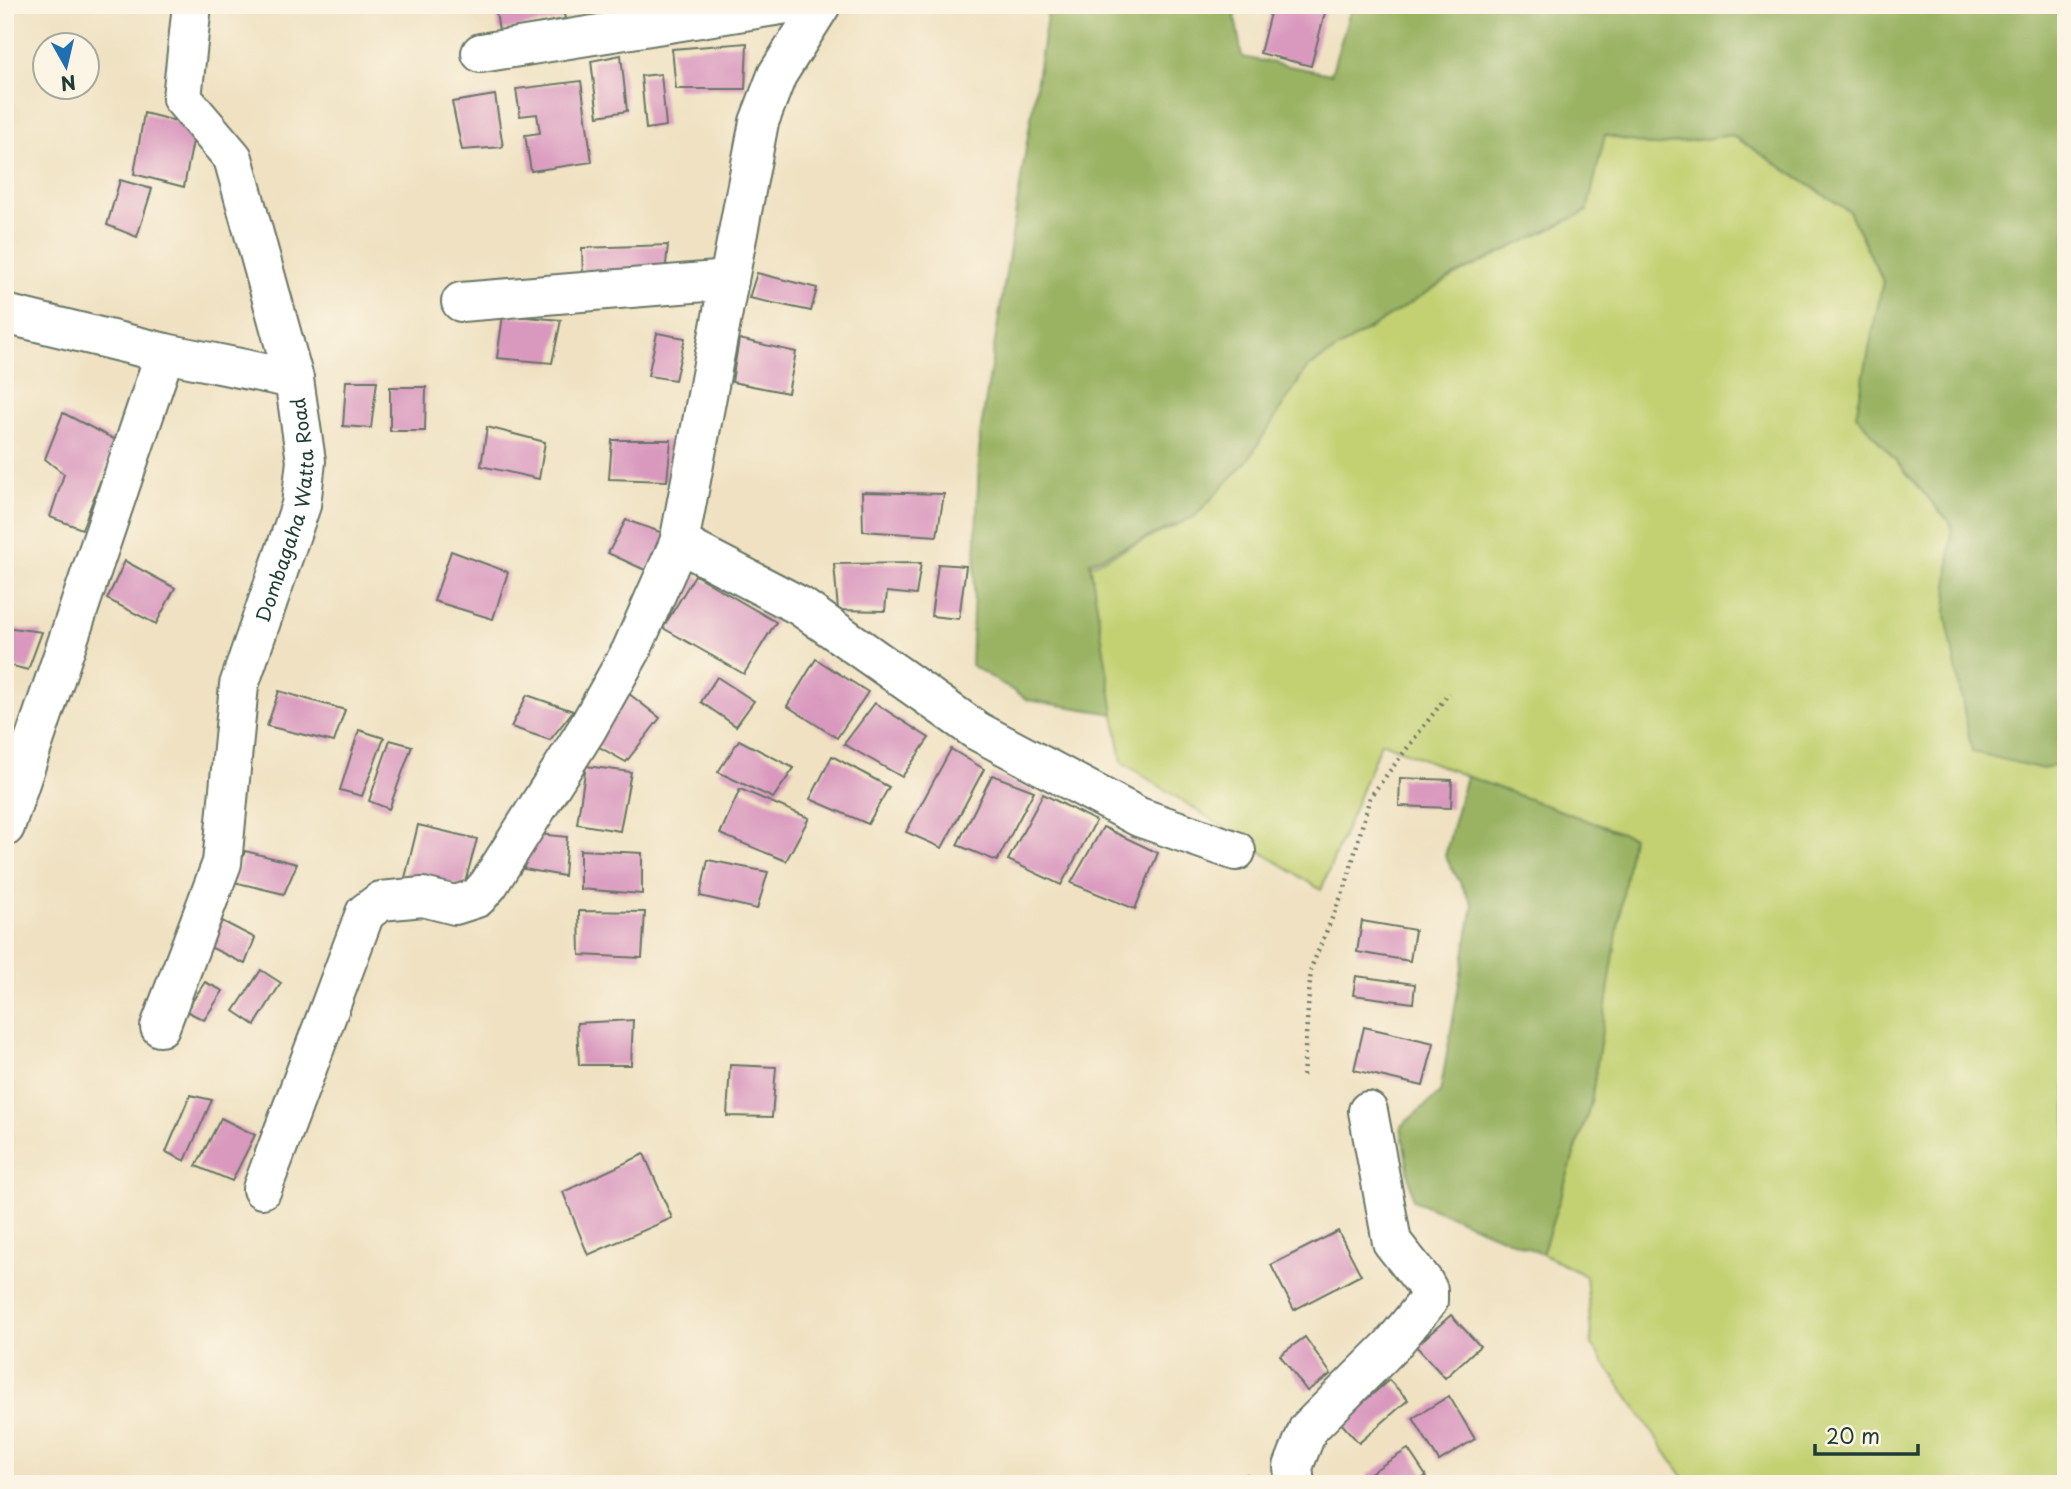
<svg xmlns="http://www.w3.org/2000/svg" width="2071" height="1489" font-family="'Playpen Sans',sans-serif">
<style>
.green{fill:#c3d172;stroke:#718753;stroke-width:2}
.forest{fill:#9ab364;stroke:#5c784c;stroke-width:2}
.building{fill:#d998be}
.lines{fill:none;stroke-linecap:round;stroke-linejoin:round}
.minor-casing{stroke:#687665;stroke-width:42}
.path{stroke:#687665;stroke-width:4.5;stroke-dasharray:2 5;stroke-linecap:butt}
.minor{stroke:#fff;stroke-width:38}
.labels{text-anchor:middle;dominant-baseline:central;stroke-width:5;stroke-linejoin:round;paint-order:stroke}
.street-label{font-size:19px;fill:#1f3d34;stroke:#fcf5e5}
</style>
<rect width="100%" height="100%" fill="#fcf5e5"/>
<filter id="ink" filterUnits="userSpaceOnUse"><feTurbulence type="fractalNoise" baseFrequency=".0143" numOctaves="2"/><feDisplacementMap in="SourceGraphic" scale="14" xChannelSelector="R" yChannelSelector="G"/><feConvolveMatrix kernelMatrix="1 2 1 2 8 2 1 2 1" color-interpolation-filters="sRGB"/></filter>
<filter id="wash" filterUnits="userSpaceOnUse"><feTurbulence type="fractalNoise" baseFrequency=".00686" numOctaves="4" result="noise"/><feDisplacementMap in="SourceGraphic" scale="28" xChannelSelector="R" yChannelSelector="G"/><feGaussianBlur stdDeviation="1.57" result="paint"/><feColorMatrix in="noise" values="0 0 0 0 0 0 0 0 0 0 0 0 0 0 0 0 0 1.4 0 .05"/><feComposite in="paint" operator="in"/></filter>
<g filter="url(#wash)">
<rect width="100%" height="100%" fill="#efe1c1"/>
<!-- green -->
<path class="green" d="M1604,135L1653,146L1732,135L1849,211L1883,281L1856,415L1952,525L1946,616L2043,769L2066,761V1484H1688L1592,1345L1586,1276L1542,1254L1591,1102L1631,837L1466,776L1381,742L1321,890L1122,762L1089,566L1194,517L1248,460L1307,368L1453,276L1587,211Z"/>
<!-- forest -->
<g class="forest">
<path d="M1049,5H1233L1242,57L1331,74L1352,5H2066V761L2043,769L1972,752L1946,616L1952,525L1856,415L1883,281L1849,211L1732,135L1653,146L1605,135L1587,211L1453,276L1307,368L1248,460L1194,517L1090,562L1114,714L1028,700L971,665L980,435Z"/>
<path d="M1466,776L1632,837L1591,1102L1542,1254L1413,1200L1401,1126L1440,1093L1473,905L1445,856Z"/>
</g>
<g id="blocks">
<!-- building -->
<g class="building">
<path d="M495,5H562L565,19L499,31Z"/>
<path d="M1272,5H1327L1311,66L1260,53Z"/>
<path d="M747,43L745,89H676L672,49Z"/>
<path d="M621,55L627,111L598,116L591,61Z"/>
<path d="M661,74L666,126L646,129L641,76Z"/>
<path d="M581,81L592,162L531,171L525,135L540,133L537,114L520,116L516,89Z"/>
<path d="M495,95L503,147L462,150L452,102Z"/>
<path d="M144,113L196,126L184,187L134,174Z"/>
<path d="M120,180L152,189L137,237L107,225Z"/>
<path d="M668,245L665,274L583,276L582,248Z"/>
<path d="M757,273L817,288L811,311L749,298Z"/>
<path d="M503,315L561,320L552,363L497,358Z"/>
<path d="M657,333L685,338L675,380L648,376Z"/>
<path d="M739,339L796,352L788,393L732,382Z"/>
<path d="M346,381H377L371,428L343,426Z"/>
<path d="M390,387H426L425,431H390Z"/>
<path d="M63,413L116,440L82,529L50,517L64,474L45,459Z"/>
<path d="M487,427L545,442L539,479L481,466Z"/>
<path d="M612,440H671L667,481L609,479Z"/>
<path d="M862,492L944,494L937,536L863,531Z"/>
<path d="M626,520L666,534L664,555L645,570L608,553Z"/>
<path d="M451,551L508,572L493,619L434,601Z"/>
<path d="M125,561L175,588L156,624L107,599Z"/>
<path d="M921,563L916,595L887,592L885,611L838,610L834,564Z"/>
<path d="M938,564L966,566L959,619L931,616Z"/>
<path d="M695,575L776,622L744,674L663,628Z"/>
<path d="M5,627L42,632L28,670L5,664Z"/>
<path d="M816,659L868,692L837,738L787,706Z"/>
<path d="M717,677L754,701L736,726L701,702Z"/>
<path d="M279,691L345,710L334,742L267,726Z"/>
<path d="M628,693L660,718L626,762L592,743Z"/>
<path d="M527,695L573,711L550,740L511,727Z"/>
<path d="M875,703L929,738L902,777L844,744Z"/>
<path d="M359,730L384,738L362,796L340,790Z"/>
<path d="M390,740L412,746L389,809L369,801Z"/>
<path d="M739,740L794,768L773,798L718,772Z"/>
<path d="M951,749L984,769L942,848L906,832Z"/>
<path d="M832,756L889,787L868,824L810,799Z"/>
<path d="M586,766L631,772L620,831L577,824Z"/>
<path d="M992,775L1034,791L997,861L957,845Z"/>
<path d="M1400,778L1452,780L1451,808L1399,806Z"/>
<path d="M740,789L809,818L786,861L720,834Z"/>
<path d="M1043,794L1096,821L1061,885L1008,860Z"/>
<path d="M418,825L477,839L464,886L405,878Z"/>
<path d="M1103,827L1158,853L1135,909L1071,883Z"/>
<path d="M528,833L567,837L564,876L524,869Z"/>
<path d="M580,850L642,853V894L580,889Z"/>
<path d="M245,851L297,864L284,894L234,882Z"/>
<path d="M708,860L768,872L757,909L700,896Z"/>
<path d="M579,911L645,912L642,958L580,955Z"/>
<path d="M222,921L255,938L245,964L210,947Z"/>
<path d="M1362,921L1415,930L1410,961L1357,952Z"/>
<path d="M261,970L281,983L255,1025L234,1011Z"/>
<path d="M1356,976L1415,984L1413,1003L1353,995Z"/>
<path d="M205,982L223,991L204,1020L186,1011Z"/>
<path d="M633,1020L631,1065H579L577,1023Z"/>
<path d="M1364,1027L1434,1043L1423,1086L1354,1070Z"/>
<path d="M730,1065L776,1067L772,1117L727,1116Z"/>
<path d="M190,1095L212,1100L185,1161L166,1152Z"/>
<path d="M221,1118L255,1135L232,1181L196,1166Z"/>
<path d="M644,1154L672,1218L588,1255L563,1192Z"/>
<path d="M1338,1231L1361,1275L1294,1310L1271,1265Z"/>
<path d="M1451,1315L1480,1346L1445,1378L1416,1346Z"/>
<path d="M1305,1337L1331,1374L1307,1391L1280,1355Z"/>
<path d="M1389,1380L1408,1400L1359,1443L1340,1422Z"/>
<path d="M1449,1396L1475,1439L1439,1461L1413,1418Z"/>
<path d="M1408,1449L1426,1476L1414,1484H1373L1367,1475Z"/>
<path d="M1247,1474L1252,1484H1224Z"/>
</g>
</g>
</g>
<g filter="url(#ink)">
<use href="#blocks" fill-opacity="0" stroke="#687665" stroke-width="2"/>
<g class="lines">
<!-- minor casing -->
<g class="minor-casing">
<g id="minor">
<path d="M481,53L781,5"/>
<path d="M461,302L729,280"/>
<path d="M5,314L165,353L294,379"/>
<path d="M679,543L800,606L977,731L1139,817L1236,851"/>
<path d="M5,827L165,353"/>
<path id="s1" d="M160,1027L222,863L239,685L301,505L306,461L294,379L233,158L182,98L192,5"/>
<path d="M262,1189L365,913L381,901L423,897L455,905L477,898L489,884L587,729L631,651L679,543L759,122L777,75L821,5"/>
<path d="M1295,1484L1293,1467L1308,1429L1392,1345L1428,1301V1290L1423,1281L1392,1242L1368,1111"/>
</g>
</g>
<!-- path -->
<path class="path" d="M1303,1076L1311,968L1346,885L1370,797L1449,693"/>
<!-- minor -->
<use href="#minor" class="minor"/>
</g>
</g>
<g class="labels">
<!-- street labels -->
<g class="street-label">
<text stroke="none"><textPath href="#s1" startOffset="537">Dombagaha Watta Road</textPath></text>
</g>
</g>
<!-- margin -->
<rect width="2071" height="1489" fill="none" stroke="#fcf5e5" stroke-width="28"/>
<!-- north arrow -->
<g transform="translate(66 66) rotate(172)"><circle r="33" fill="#fcf5e5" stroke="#a4ab9e" stroke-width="2"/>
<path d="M0-5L12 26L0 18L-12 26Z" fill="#1f6fb2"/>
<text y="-10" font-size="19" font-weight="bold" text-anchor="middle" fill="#1f3d34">N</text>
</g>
<!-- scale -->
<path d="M1815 1444v10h103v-10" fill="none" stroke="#1f3d34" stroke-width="3.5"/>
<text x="1826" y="1444" font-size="21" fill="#1f3d34" stroke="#fcf5e5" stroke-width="5" paint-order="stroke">20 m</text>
</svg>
